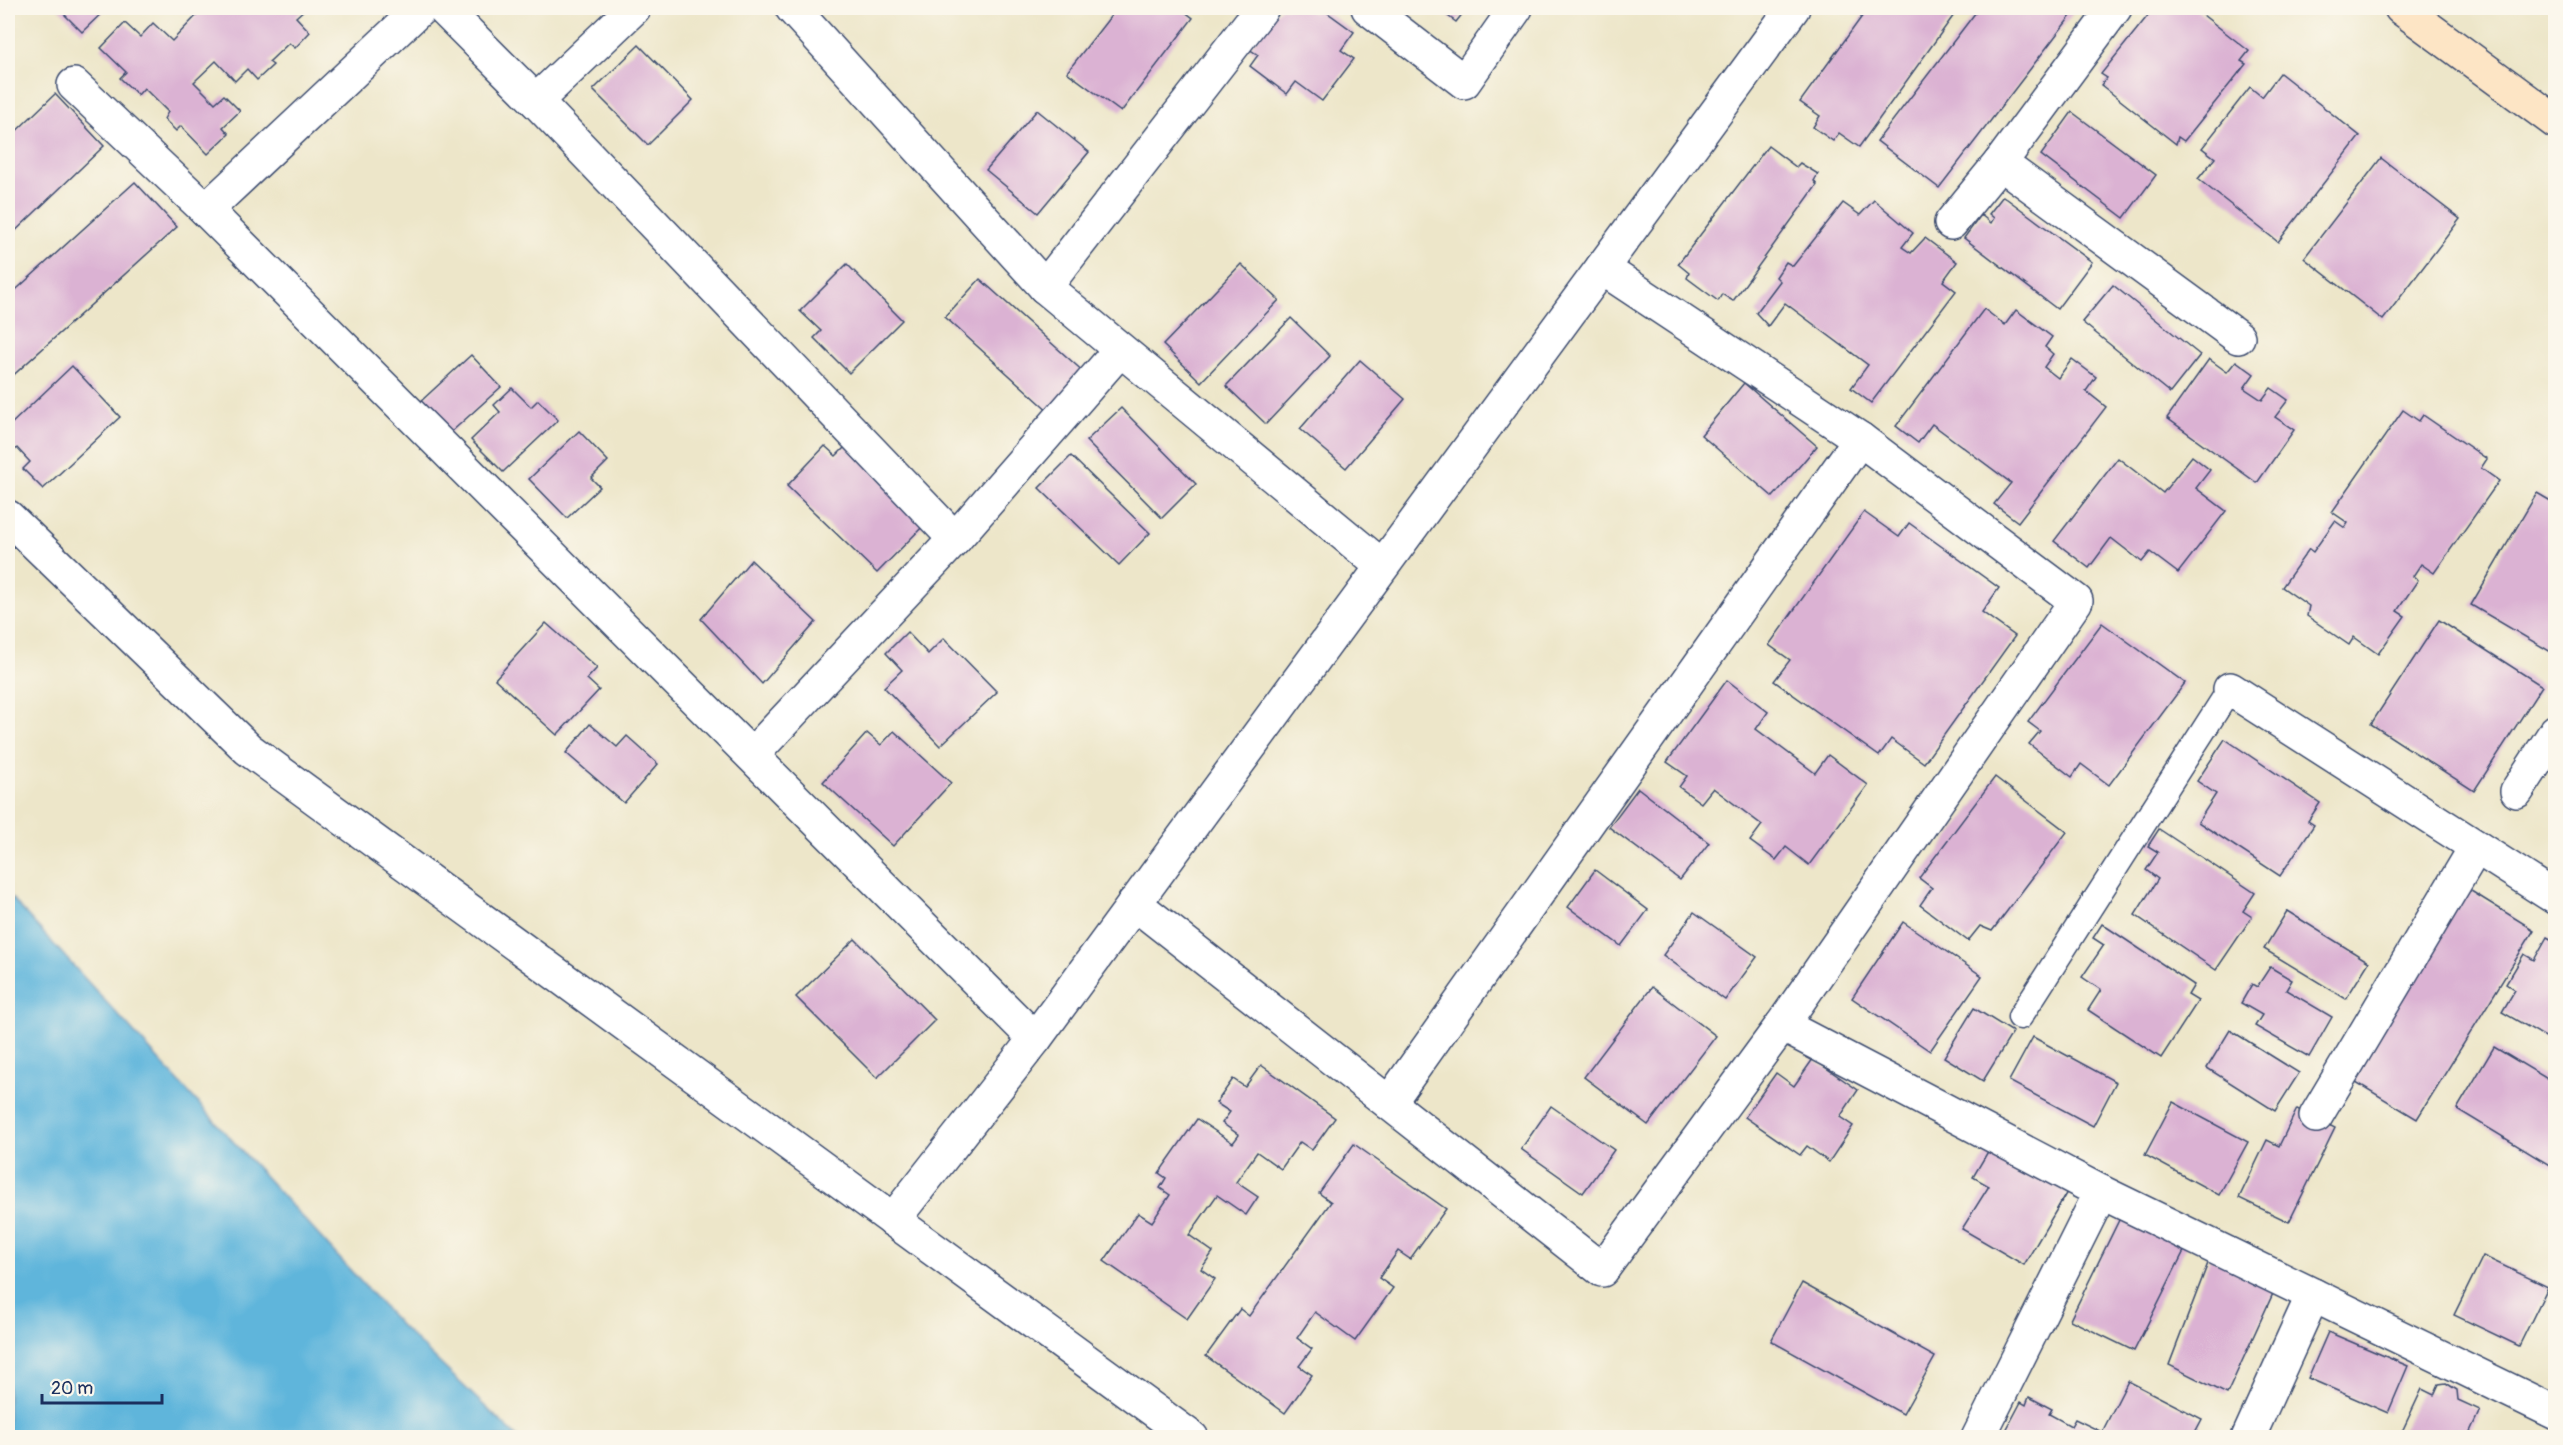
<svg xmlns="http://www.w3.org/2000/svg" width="2563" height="1445" font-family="Pangolin,sans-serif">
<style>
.water{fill:#5eb5db;stroke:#3c729c;stroke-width:1.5}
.building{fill:#dbb2d3}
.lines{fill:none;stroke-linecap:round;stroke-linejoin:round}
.lane-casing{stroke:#3a4a6e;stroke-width:27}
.street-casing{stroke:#3a4a6e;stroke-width:36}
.secondary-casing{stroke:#3a4a6e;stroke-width:36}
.lane{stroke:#fff;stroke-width:24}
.street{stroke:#fff;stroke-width:33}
.secondary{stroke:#fde5c5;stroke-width:33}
</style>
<rect width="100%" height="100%" fill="#fbf7ec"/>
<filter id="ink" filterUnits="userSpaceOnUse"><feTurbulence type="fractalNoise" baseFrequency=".0167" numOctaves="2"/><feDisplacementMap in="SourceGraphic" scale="12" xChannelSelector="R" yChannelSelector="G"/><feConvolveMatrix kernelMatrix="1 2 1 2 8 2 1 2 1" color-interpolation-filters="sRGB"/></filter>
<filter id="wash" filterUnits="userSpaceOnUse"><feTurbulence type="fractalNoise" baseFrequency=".008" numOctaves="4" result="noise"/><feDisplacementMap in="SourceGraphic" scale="24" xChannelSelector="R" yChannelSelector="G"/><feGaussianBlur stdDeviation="1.35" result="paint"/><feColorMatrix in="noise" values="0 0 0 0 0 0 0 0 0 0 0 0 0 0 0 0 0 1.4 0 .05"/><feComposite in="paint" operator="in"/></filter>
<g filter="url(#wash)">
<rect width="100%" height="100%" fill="#ede6c9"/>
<!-- water -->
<path class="water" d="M8,894L402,1327L517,1437H8Z"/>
<g id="blocks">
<!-- building -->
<g class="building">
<path d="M58,8H107L82,32Z"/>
<path d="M187,8H306L296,17L310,32L295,48L289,43L269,62L273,65L257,80L247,69L235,81L216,61L194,82L215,103L224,95L240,111L223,127L229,134L208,154L181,126L176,131L164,119L168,112L144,88L138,95L120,78L126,72L101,48L125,23L140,37L153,23L172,41L196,16Z"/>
<path d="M1117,8H1180L1193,18L1121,112L1067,72Z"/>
<path d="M1280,8H1306L1313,13L1317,8H1321L1354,32L1341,50L1354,59L1322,101L1296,82L1287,94L1250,66L1258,55L1249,49Z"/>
<path d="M1437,8H1467L1456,22Z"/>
<path d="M1868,8H1959L1859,147L1839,133L1833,141L1813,127L1820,116L1800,102Z"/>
<path d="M1979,8H2077L1939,188L1877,141Z"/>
<path d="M2154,8H2194L2249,51L2241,61L2246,64L2184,141L2178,137L2176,144L2101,85L2107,78L2101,74Z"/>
<path d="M639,45L693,100L648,145L593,90Z"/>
<path d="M2280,73L2360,136L2278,242L2198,179L2215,158L2202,148L2250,87L2262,97Z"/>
<path d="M55,94L104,146L8,238V139Z"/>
<path d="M1037,110L1089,152L1038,213L986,170Z"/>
<path d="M2072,112L2156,175L2124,218L2041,155Z"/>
<path d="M1768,146L1796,167L1800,163L1818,174L1814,181L1817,185L1733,301L1722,294L1718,301L1687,278L1689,273L1678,264Z"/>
<path d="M2381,158L2460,219L2383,320L2304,258Z"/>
<path d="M135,182L177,227L8,380V297Z"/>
<path d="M2003,196L2092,262L2057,309L1964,238L1981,215L1991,223L1994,218L1989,214Z"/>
<path d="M1874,200L1913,233L1902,247L1911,253L1925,238L1957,262L1943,281L1956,291L1871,403L1851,388L1868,365L1785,303L1768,326L1756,313L1780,281L1776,277L1786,262L1793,266L1843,203L1860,215Z"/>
<path d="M847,264L902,320L849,373L814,338L821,331L800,311Z"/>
<path d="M1241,264L1279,300L1201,382L1163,345Z"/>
<path d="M980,279L1086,374L1051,413L945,317Z"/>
<path d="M2113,285L2200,355L2170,393L2082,322Z"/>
<path d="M1984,309L2005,325L2016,310L2052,337L2045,347L2053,354L2044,367L2058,378L2072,359L2096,377L2086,391L2106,407L2018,522L1994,504L2011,483L1932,424L1918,443L1896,426Z"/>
<path d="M1291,318L1330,356L1266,424L1226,386Z"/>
<path d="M471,355L501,387L449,434L420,402Z"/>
<path d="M2209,359L2227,372L2236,361L2254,374L2244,388L2262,400L2271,388L2288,400L2275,417L2294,430L2257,483L2167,418Z"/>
<path d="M1360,360L1405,399L1346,468L1300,429Z"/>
<path d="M72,366L120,417L43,489L23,469L30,462L17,448L11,454L8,451V427Z"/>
<path d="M1744,383L1817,446L1773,497L1701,435Z"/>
<path d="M512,388L531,407L538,400L558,420L503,472L471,440L500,412L494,405Z"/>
<path d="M1121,408L1196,484L1162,518L1086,441Z"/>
<path d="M2403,410L2419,421L2423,415L2487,459L2481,468L2499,481L2434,573L2421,564L2413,576L2418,580L2397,611L2405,616L2378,654L2354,637L2349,645L2307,616L2309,606L2282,587L2309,549L2313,552L2335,521L2345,528L2348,523L2332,512Z"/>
<path d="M579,431L608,461L591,478L600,487L567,518L529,479Z"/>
<path d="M847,445L926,523L877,573L787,486L825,446L836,456Z"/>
<path d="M1071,456L1150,533L1119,565L1039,488Z"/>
<path d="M2192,456L2210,470L2196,488L2226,511L2178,573L2150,552L2142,562L2111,538L2089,568L2054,541L2118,458L2163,493Z"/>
<path d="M2537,493L2556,504V655L2471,605Z"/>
<path d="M1864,512L1899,537L1909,523L1999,588L1982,612L2015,636L1924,763L1891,739L1879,756L1774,681L1790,660L1769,645Z"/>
<path d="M751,560L816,622L762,684L701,619Z"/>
<path d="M2439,620L2542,686L2474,791L2371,724Z"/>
<path d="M546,623L597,668L587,679L599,690L557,735L495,679Z"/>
<path d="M2102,623L2185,683L2109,785L2081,764L2072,777L2029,744L2040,731L2028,722Z"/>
<path d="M907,632L928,654L944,638L997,692L940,746L884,687L902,670L886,653Z"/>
<path d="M1727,680L1768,712L1756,729L1815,773L1828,755L1868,785L1809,865L1786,847L1776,860L1750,841L1762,825L1713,788L1701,803L1679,787L1687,776L1667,762Z"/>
<path d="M590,724L617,747L627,736L658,764L624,803L566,753Z"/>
<path d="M894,731L951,783L893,846L823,782L867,733L881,745Z"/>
<path d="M2225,739L2320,803L2308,821L2314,825L2280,876L2198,822L2216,794L2197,781Z"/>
<path d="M1995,777L2067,832L1992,931L1980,926L1968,941L1920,905L1932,888L1919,878Z"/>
<path d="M1638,788L1709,843L1680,880L1609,827Z"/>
<path d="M2159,829L2255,893L2243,911L2252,917L2216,970L2135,915L2158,879L2146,870L2158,852L2148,846Z"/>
<path d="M1595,870L1648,910L1621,946L1568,907Z"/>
<path d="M2463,886L2534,930L2417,1119L2346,1076Z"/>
<path d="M2287,911L2369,962L2346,999L2264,949Z"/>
<path d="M1694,912L1757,957L1725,1000L1663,955Z"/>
<path d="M1903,922L1982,976L1930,1051L1852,998Z"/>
<path d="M2102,924L2194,985L2188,995L2198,1001L2161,1058L2088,1010L2101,990L2082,977L2104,945L2093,938Z"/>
<path d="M2547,937L2556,942V956L2551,965L2556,968V1043L2502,1012L2515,990L2506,984L2524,954L2534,960Z"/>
<path d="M855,939L935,1020L877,1078L796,997Z"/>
<path d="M2270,967L2292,980L2286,990L2332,1017L2309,1057L2255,1026L2262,1015L2241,1003L2252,984L2257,987Z"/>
<path d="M1652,987L1716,1036L1648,1125L1584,1077Z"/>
<path d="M1974,1008L2013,1032L1983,1081L1944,1057Z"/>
<path d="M2230,1030L2299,1073L2275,1111L2207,1068Z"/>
<path d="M2033,1037L2116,1082L2093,1126L2009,1081Z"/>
<path d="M2494,1047L2556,1084V1169L2457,1109Z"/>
<path d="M1813,1059L1858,1090L1840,1117L1853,1126L1829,1162L1807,1146L1800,1155L1745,1117L1776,1073L1794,1086Z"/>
<path d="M1261,1065L1335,1118L1312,1150L1300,1142L1281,1169L1257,1152L1236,1182L1258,1197L1246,1215L1217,1195L1189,1235L1213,1252L1201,1269L1215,1279L1187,1319L1104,1261L1138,1213L1152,1222L1170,1195L1160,1188L1166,1178L1159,1173L1197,1119L1233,1143L1239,1135L1222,1123L1230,1112L1216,1103L1233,1079L1245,1087Z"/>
<path d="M2173,1102L2248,1142L2219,1195L2145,1155Z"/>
<path d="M1551,1106L1614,1150L1583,1193L1521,1149Z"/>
<path d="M2297,1109L2335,1128L2289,1222L2239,1198L2267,1140L2279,1146Z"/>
<path d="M1354,1144L1446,1209L1410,1259L1398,1251L1379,1278L1393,1288L1355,1341L1315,1312L1297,1338L1312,1349L1299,1366L1312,1375L1285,1413L1206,1356L1240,1309L1249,1316L1331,1202L1319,1193Z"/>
<path d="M1990,1148L2067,1192L2024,1265L1962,1229L1989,1186L1973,1177Z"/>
<path d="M2123,1212L2188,1243L2134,1351L2070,1320Z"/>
<path d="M2483,1256L2548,1287L2519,1346L2454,1315Z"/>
<path d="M2210,1258L2275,1289L2227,1394L2169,1365Z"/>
<path d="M1802,1283L1935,1357L1903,1414L1771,1341Z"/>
<path d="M2328,1332L2408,1366L2388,1413L2308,1378Z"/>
<path d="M2128,1381L2202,1419L2192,1438H2099Z"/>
<path d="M2446,1383L2457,1390L2458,1400L2480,1410L2467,1438H2399L2422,1389L2434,1395L2439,1384Z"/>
<path d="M2029,1397L2052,1409L2049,1414L2071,1426L2075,1419L2100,1431L2096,1438H2002L2021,1402L2026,1405Z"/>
</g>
</g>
</g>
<g filter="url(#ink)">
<use href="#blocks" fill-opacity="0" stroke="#3a4a6e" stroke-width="1.5"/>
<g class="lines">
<!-- lane casing -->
<g class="lane-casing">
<path id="lane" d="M2020,1017L2230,689"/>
</g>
<!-- street casing -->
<g class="street-casing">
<g id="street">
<path d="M443,8L536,101L955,539"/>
<path d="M792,8L1045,287L1382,566"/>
<path d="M1368,8L1464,82L1516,8"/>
<path d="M74,85L206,210L1035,1039"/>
<path d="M536,101L634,8"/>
<path d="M2000,163L2238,337"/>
<path d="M206,210L421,8"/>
<path d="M1951,223L2000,163L2115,8"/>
<path d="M1045,287L1262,8"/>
<path d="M8,517L248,749L1192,1438"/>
<path d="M2230,689L2556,898"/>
<path d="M752,755L955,539L1120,350"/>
<path d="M2517,791L2556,731"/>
<path d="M1134,903L1602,1270L1782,1025L2076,601L1860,439L1602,268"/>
<path d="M1782,1025L2101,1192L2556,1413"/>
<path d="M1389,1103L1860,439"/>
<path d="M2316,1116L2476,847"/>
<path d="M893,1220L1035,1039L1793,8"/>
<path d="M1978,1438L2101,1192"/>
<path d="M2248,1438L2313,1295"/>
</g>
</g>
<!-- secondary casing -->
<g class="secondary-casing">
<path id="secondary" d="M2401,8L2556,122"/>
</g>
<!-- lane -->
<use href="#lane" class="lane"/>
<!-- street -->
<use href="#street" class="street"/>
<!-- secondary -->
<use href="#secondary" class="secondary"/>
</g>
</g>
<!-- margin -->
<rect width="2563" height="1445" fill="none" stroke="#fbf7ec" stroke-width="30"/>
<!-- scale -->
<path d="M42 1394v9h120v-9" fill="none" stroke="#1b2f5e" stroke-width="3"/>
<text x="51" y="1394" font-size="18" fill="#1b2f5e" stroke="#fbf7ec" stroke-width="4.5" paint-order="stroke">20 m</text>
</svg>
